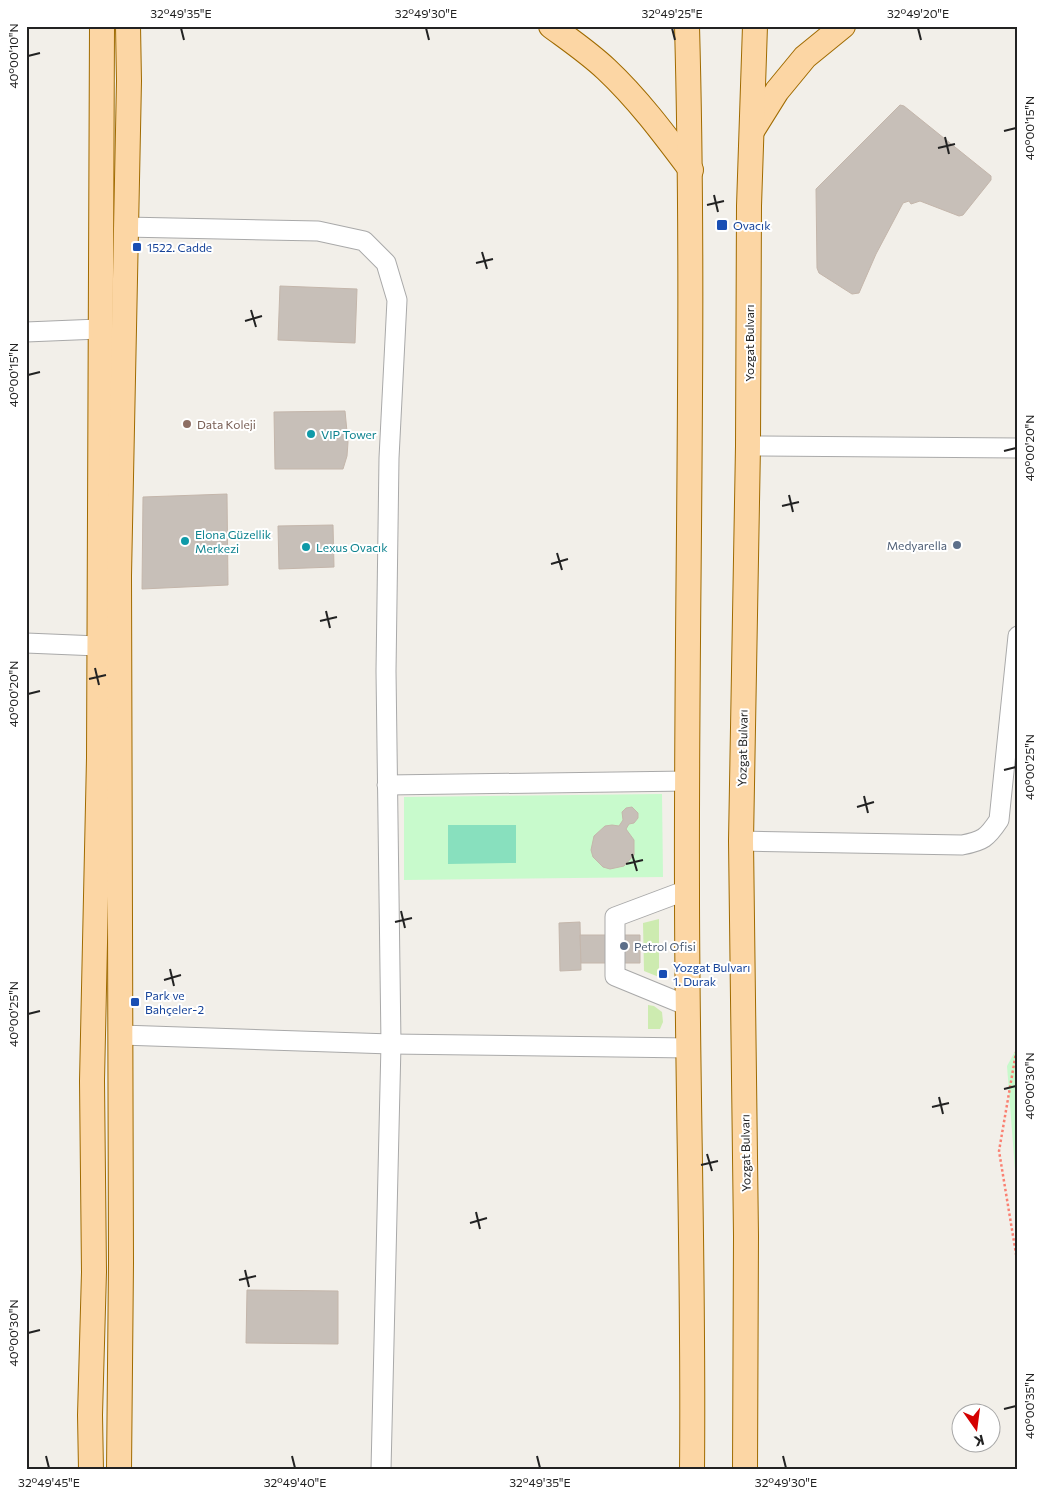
<svg xmlns="http://www.w3.org/2000/svg" width="1044" height="1496" font-family="Commissioner,sans-serif">
<style>
.grass{fill:#cdebb0}
.park{fill:#c8facc}
.pitch{fill:#88e0be}
.building{fill:#c7bfb8;stroke:#c4b6ab}
.lines{fill:none;stroke-linecap:round;stroke-linejoin:round}
.minor-casing{stroke:#a9a9a9;stroke-width:21}
.major-casing{stroke:#a06b00;stroke-width:26}
.path{stroke:#fa8072;stroke-width:2.5;stroke-dasharray:2.5 2.5;stroke-linecap:butt}
.minor{stroke:#fff;stroke-width:19}
.major{stroke:#fcd6a4;stroke-width:24}
.ticks{fill:none;stroke:#222;stroke-width:2}
.transit-dot{fill:#1a4fb4;stroke:#fff;stroke-width:2}
.education-dot{fill:#8d6e63;stroke:#fff;stroke-width:2}
.culture-dot{fill:#0f9aa8;stroke:#fff;stroke-width:2}
.service-dot{fill:#5c6f8a;stroke:#fff;stroke-width:2}
.labels{text-anchor:middle;dominant-baseline:central;stroke-width:4;stroke-linejoin:round;paint-order:stroke}
.transit-label{font-size:12px;fill:#164399;stroke:#fff;text-anchor:start}
.street-label{font-size:12px;fill:#222;stroke:#fff}
.education-label{font-size:12px;fill:#785e54;stroke:#fff;text-anchor:start}
.culture-label{font-size:12px;fill:#0d838f;stroke:#fff;text-anchor:start}
.service-label{font-size:12px;fill:#4e5e75;stroke:#fff;text-anchor:end}
.neatline{fill:none;stroke:#222;stroke-width:2}
.ticks-label{font-size:12px;text-anchor:middle;fill:#222}
</style>
<rect width="100%" height="100%" fill="#f2efe9"/>
<!-- grass -->
<g class="grass">
<path d="M659,919V977L644,971L643,923Z"/>
<path d="M648,1005L654,1006L662,1012L663,1022L660,1029H648Z"/>
</g>
<!-- park -->
<g class="park">
<path d="M662,794L663,877L404,880V797Z"/>
<path d="M1018,1046V1209L1007,1066Z"/>
</g>
<!-- pitch -->
<path class="pitch" d="M448,825H516V863L448,864Z"/>
<!-- building -->
<g class="building">
<path d="M900,105L904,106L991,176V180L963,215L959,216L920,201L911,204L909,201L903,203L876,254L859,293L852,294L819,273L817,268L816,189Z"/>
<path d="M280,286L357,289L355,343L278,340Z"/>
<path d="M345,411L348,442L347,456L343,469H275L274,412Z"/>
<path d="M227,494L228,585L142,589L143,497Z"/>
<path d="M333,525L334,567L279,569L278,526Z"/>
<path d="M632,807L638,813V818L634,823L629,824L626,829L634,840V855L624,866L610,869L603,867L593,857L591,850L594,836L605,826L612,825L619,826L623,820L622,812L626,808Z"/>
<path d="M580,922L581,970L560,971L559,923Z"/>
<path d="M580,935H640V963H581Z"/>
<path d="M247,1290L338,1291V1344L246,1343Z"/>
</g>
<g class="lines">
<!-- minor casing -->
<g class="minor-casing">
<g id="minor">
<path d="M125,227L318,231L364,241L386,263L397,300L389,458L386,671L391,1044L381,1470"/>
<path d="M26,332L99,329"/>
<path d="M748,446L1018,448"/>
<path d="M26,643L98,646"/>
<path d="M387,785L688,781"/>
<path d="M741,841L962,845C983,841 987,838 999,820L1018,636"/>
<path d="M687,890L615,917V976L688,1006"/>
<path d="M121,1035L391,1044L689,1048"/>
</g>
</g>
<!-- major casing -->
<g class="major-casing">
<g id="major">
<path d="M551,26C570,40 589,53 606,69C638,99 664,134 691,170"/>
<path d="M687,26C695,314 686,602 687,889C687,1083 694,1276 692,1470"/>
<path d="M752,131L777,91L805,57L843,26"/>
<path d="M91,1470L90,1415L94,1272L92,1081L99,758L102,26"/>
<path d="M119,1470L121,1263L119,576L129,81L128,26"/>
<path d="M745,1470L746,1236L741,841L748,446L749,206L755,26"/>
</g>
</g>
<!-- path -->
<path class="path" d="M1018,1041L999,1151L1018,1266"/>
<!-- minor -->
<use href="#minor" class="minor"/>
<!-- major -->
<use href="#major" class="major"/>
</g>
<!-- ticks -->
<path class="ticks" d="M181,28L184,40M426,28L429,40M672,28L675,40M918,28L921,40M28,56L40,53M1004,131L1016,128M945,137L949,154M938,148L955,144M714,195L718,212M707,205L724,201M482,252L487,269M476,263L493,259M251,310L256,327M245,321L262,316M28,375L40,372M1004,451L1016,448M789,495L793,512M782,506L799,502M557,553L562,570M551,564L568,559M326,611L330,628M320,621L337,617M95,668L99,685M89,679L106,675M28,694L40,691M1004,770L1016,767M864,796L868,813M857,807L874,802M632,854L637,871M626,864L643,860M401,911L405,928M395,922L412,918M170,969L174,986M164,980L181,975M28,1014L40,1011M1004,1089L1016,1086M939,1097L943,1114M932,1107L949,1103M707,1154L712,1171M701,1165L718,1161M476,1212L480,1229M470,1223L487,1218M245,1270L249,1287M239,1280L256,1276M28,1333L40,1330M1004,1409L1016,1406M46,1456L49,1468M292,1456L295,1468M537,1456L540,1468M783,1456L786,1468"/>
<!-- markers -->
<g class="transit-dot">
<rect x="716" y="219" width="12" height="12" rx="2.5"/>
<rect x="132" y="242" width="10" height="10" rx="2.5"/>
<rect x="658" y="969" width="10" height="10" rx="2.5"/>
<rect x="130" y="997" width="10" height="10" rx="2.5"/>
</g>
<circle class="education-dot" cx="187" cy="424" r="5"/>
<g class="culture-dot">
<circle cx="311" cy="434" r="5"/>
<circle cx="185" cy="541" r="5"/>
<circle cx="306" cy="547" r="5"/>
</g>
<g class="service-dot">
<circle cx="957" cy="545" r="5"/>
<circle cx="624" cy="946" r="5"/>
</g>
<g class="labels">
<!-- transit labels -->
<g class="transit-label">
<text x="733" y="225">Ovacık</text>
<text x="147" y="247">1522. Cadde</text>
<text x="673" y="967">Yozgat Bulvarı<tspan x="673" dy="14">1. Durak</tspan></text>
<text x="145" y="995">Park ve<tspan x="145" dy="14">Bahçeler-2</tspan></text>
</g>
<!-- street labels -->
<g class="street-label">
<text transform="translate(749 343) rotate(-90)">Yozgat Bulvarı</text>
<text transform="translate(742 748) rotate(-89)">Yozgat Bulvarı</text>
<text transform="translate(745 1153) rotate(-91)">Yozgat Bulvarı</text>
</g>
<!-- education labels -->
<g class="education-label">
<text x="197" y="424">Data Koleji</text>
</g>
<!-- culture labels -->
<g class="culture-label">
<text x="321" y="434">VIP Tower</text>
<text x="195" y="534">Elona Güzellik<tspan x="195" dy="14">Merkezi</tspan></text>
<text x="316" y="547">Lexus Ovacık</text>
</g>
<!-- service labels -->
<g class="service-label">
<text x="947" y="545">Medyarella</text>
<text x="634" y="946" text-anchor="start">Petrol Ofisi</text>
</g>
</g>
<!-- border -->
<rect width="1044" height="1496" fill="none" stroke="#ffffff" stroke-width="55"/>
<!-- north arrow -->
<g transform="translate(976 1428) rotate(166)"><circle r="24" fill="#ffffff" stroke="#a7a7a7"/>
<path d="M0-4L9 19L0 12L-9 19Z" fill="#d40000"/>
<text y="-8" font-size="14" font-weight="bold" text-anchor="middle" fill="#222222">K</text>
</g>
<rect x="28" y="28" width="988" height="1440" class="neatline"/>
<g class="ticks-label">
<text x="181" y="18">32°49'35"E</text>
<text x="426" y="18">32°49'30"E</text>
<text x="672" y="18">32°49'25"E</text>
<text x="918" y="18">32°49'20"E</text>
<text transform="translate(14 56) rotate(-90)" y="4">40°00'10"N</text>
<text transform="translate(1030 128) rotate(-90)" y="4">40°00'15"N</text>
<text transform="translate(14 375) rotate(-90)" y="4">40°00'15"N</text>
<text transform="translate(1030 448) rotate(-90)" y="4">40°00'20"N</text>
<text transform="translate(14 694) rotate(-90)" y="4">40°00'20"N</text>
<text transform="translate(1030 767) rotate(-90)" y="4">40°00'25"N</text>
<text transform="translate(14 1014) rotate(-90)" y="4">40°00'25"N</text>
<text transform="translate(1030 1086) rotate(-90)" y="4">40°00'30"N</text>
<text transform="translate(14 1333) rotate(-90)" y="4">40°00'30"N</text>
<text transform="translate(1030 1406) rotate(-90)" y="4">40°00'35"N</text>
<text x="49" y="1487">32°49'45"E</text>
<text x="295" y="1487">32°49'40"E</text>
<text x="540" y="1487">32°49'35"E</text>
<text x="786" y="1487">32°49'30"E</text>
</g>
</svg>
